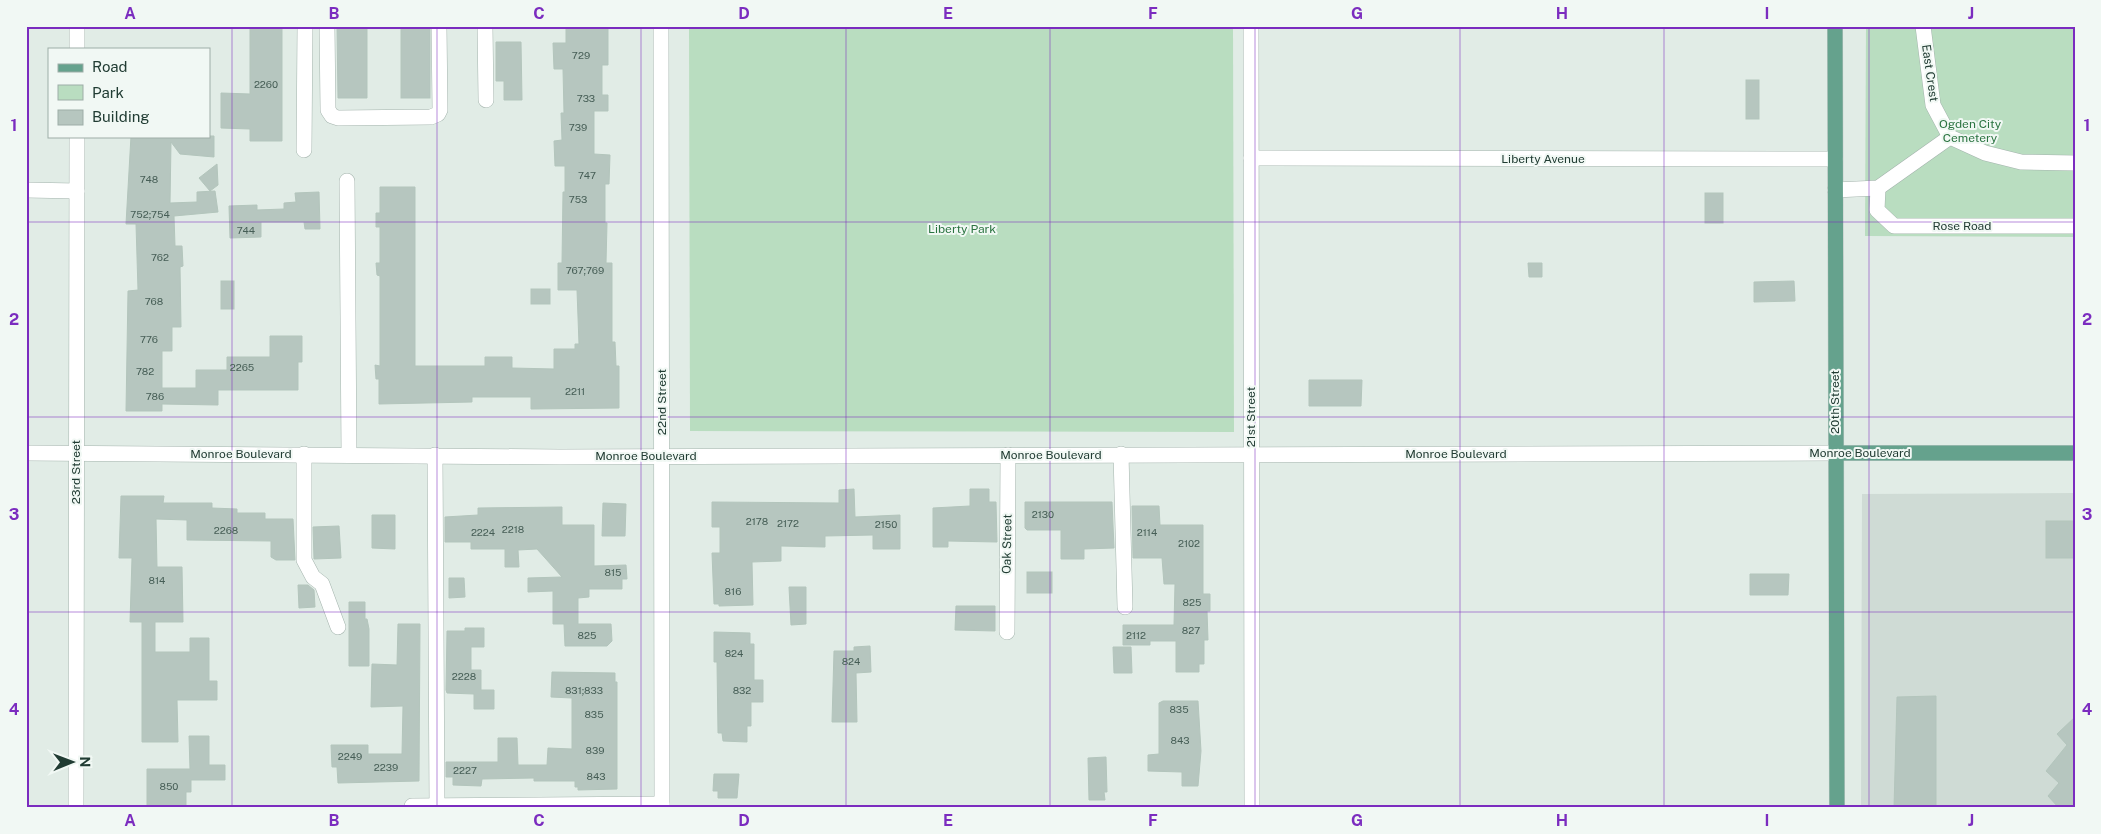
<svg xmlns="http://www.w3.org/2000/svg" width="2101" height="834" font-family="'Public Sans',sans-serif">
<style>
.built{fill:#cfdbd5}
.green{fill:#b9ddc0}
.building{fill:#b6c6bf;stroke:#b3c5bc}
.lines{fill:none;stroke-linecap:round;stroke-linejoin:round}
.minor-casing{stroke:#a4b4ad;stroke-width:16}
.major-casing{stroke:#c1c8c6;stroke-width:16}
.minor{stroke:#fff;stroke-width:15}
.major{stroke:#65a28d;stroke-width:15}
.grid{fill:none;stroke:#7b2cbf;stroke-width:1;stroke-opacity:0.55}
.labels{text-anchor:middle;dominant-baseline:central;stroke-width:4;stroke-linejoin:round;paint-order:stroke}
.number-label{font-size:10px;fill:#465e56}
.street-label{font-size:12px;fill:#213c33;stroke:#f1f8f4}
.park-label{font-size:12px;fill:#2b7441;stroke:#f1f8f4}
.neatline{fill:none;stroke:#7b2cbf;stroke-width:2}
.grid-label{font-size:16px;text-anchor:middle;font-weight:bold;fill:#7b2cbf}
</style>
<rect width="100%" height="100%" fill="#e1ece6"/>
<!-- built -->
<path class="built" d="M2075,493V808H1861L1862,494Z"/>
<!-- green -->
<g class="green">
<path d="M689,26H1233L1234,432L690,431Z"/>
<path d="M1866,26H2075V237L1865,236Z"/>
</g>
<!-- building -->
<g class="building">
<path d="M250,26H282V141H250V129L221,128V93L250,94Z"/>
<path d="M337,26H367V98H338Z"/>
<rect x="401" y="26" width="29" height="72"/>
<path d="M566,26H608V65H602V95H608V111H594V154L610,155L609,184H605V223H607L606,263H612V342H615L616,366H619V408L531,409V397H472V402L379,404V379H376L375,365L380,366V276L377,275L376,263H380V227H376V213H380V187H415V366H485V357H512V368L554,369V349H575V344H579L577,290H558V263H562L563,192H565V166H555L554,141L562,140L561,113H564L563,69H554L553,43H566Z"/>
<path d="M496,42H521L522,100H504V81H496Z"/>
<rect x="1746" y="80" width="13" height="39"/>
<path d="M131,136H214V157L180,154L171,142L170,203L197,202V192L215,191L218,212L174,216L175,246H182L183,266L180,267L181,327H172V351H162V388H196V370H227V357H270V336H302V362H298V390H218V405L162,404V411H126L128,291L138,290L136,224H126Z"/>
<path d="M217,164L218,185L210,191L199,178Z"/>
<path d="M319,192L320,229H305L304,222H261V237L230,238L229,206L257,205V210L284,209V203L296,202L295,193Z"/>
<rect x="1705" y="193" width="18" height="30"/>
<path d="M1528,263H1542V277H1529Z"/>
<rect x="221" y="281" width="13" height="28"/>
<path d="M1794,281L1795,301L1754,302V282Z"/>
<rect x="531" y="289" width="19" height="15"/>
<path d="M1309,380H1362L1361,406H1309Z"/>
<path d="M854,489L855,517L900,515V549H873V535L825,536V547L781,546V561L752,562L753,605L719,606V604H714L712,553H720V527H712V502L839,503V490Z"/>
<path d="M970,489H989V502H996L997,542L948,541V547H933V508L970,506Z"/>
<path d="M121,496H164L163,503H212V508L237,509V513H265V519H293L295,560H276L271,557V541L187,540V520L156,519L157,567H182L183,622H155V652H190V638H209V681H217V700H177L178,742H142V622H130L132,558H119Z"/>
<path d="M1025,502H1112L1114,548L1084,549V559H1061V530H1027L1025,528Z"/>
<path d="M603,503L626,504L625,536H602Z"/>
<path d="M1132,506H1159L1160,525H1203V594H1210V611H1207L1208,640H1204V664H1199V672H1176V641H1150V645H1123V625H1174L1175,584H1164L1162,558H1133Z"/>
<path d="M562,507V525H594V566L626,565L627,579H622V589H589V597L578,598V624H611L612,641L607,646H565L564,624H553V591L528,592V578L562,577L537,549L518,550L519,567H505V549H471V542H445V517L478,515V508Z"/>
<path d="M372,515H395V549L372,548Z"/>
<rect x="2046" y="521" width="29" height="37"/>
<path d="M339,526L341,558L314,559L313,527Z"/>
<rect x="1027" y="572" width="25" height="21"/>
<path d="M1750,574H1789L1788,595H1750Z"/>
<path d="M449,578H464L465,597L449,598Z"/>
<path d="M298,585H308L314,590L315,607L299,608Z"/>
<path d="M789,587H806V624L791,625Z"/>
<path d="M349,602H365V619H367L369,629V666H349Z"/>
<path d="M956,606H995V631L955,630Z"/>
<path d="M398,624H420L419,781L338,783L337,767H332L331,745H368V754H402L403,706L371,707L372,664L397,665Z"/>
<path d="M465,628H484V647H471V670H481V690H494V709H474V694L447,693L446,690L447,631H465Z"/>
<path d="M714,632L750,633V644H754V680H763V702H751V726H747V742L723,741L722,733H718L717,662H714Z"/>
<path d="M870,646L871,672L856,673L857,722H832L834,651H854V647Z"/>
<path d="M1113,647H1131L1132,673H1114Z"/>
<path d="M552,672L615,673V682H617V789L578,790V787H575V781H534V778L482,779L481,786L453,785V777H446V762H498V738H517L518,765H547L548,748L572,749V698L551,697Z"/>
<path d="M1936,696V808H1894L1897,697Z"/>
<path d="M1163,701H1198L1201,751L1198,786H1182V772L1148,771V755L1159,754V703Z"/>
<path d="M2075,717V808H2059L2048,796L2059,783L2046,771L2067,745L2057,734Z"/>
<path d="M189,736H209V765H225V780H191V792H186V808H147V769H190Z"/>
<path d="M1106,757L1107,792H1104L1105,800H1089L1088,758Z"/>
<path d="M714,774H739L737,798H718V791H713Z"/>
</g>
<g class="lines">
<!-- minor casing -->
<g class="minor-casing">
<g id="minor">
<path d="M327,26L328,110L332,116L338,118L431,117L438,114L440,110L439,26"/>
<path d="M485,26L486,100"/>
<path d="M661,26L662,808"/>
<path d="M1251,26L1252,808"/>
<path d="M1923,26L1933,105L1950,137L1985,153L2021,162L2075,163"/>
<path d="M77,49V26"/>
<path d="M304,150L305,26"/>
<path d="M1251,158L1835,159"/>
<path d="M347,181L349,454"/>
<path d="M1878,188L1877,210L1894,226H2075"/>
<path d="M26,190L77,191"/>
<path d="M1835,190L1878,188L1950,137"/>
<path d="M26,453L560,457L1836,453"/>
<path d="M304,454V560L313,577L322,584L338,627"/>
<path d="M1121,454L1125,607"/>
<path d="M435,455L437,806"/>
<path d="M1007,632L1008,455"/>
<path d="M412,806L662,804"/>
<path d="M76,808L77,136"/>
</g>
</g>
<!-- major casing -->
<g class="major-casing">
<g id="major">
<path d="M1835,26L1837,808"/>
<path d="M1836,453H2075"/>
</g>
</g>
<!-- minor -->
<use href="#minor" class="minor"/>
<!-- major -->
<use href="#major" class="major"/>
</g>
<!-- grid -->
<path class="grid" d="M232,26V808M437,26V808M641,26V808M846,26V808M1050,26V808M1255,26V808M1460,26V808M1664,26V808M1869,26V808M26,222H2075M26,417H2075M26,612H2075"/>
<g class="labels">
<!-- number labels -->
<g class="number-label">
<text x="581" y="55">729</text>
<text x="266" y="84">2260</text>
<text x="586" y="98">733</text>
<text x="578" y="127">739</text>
<text x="587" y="175">747</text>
<text x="149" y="179">748</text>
<text x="578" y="199">753</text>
<text x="150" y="214">752;754</text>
<text x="246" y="230">744</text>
<text x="160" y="257">762</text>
<text x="585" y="270">767;769</text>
<text x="154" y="301">768</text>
<text x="149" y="339">776</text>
<text x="242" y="367">2265</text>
<text x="145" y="371">782</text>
<text x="575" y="391">2211</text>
<text x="155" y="396">786</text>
<text x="1043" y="514">2130</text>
<text x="757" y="521">2178</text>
<text x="788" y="523">2172</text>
<text x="886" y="524">2150</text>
<text x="513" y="529">2218</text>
<text x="226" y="530">2268</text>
<text x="483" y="532">2224</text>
<text x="1147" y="532">2114</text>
<text x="1189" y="543">2102</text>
<text x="613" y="572">815</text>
<text x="157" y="580">814</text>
<text x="733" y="591">816</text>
<text x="1192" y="602">825</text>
<text x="1191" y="630">827</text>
<text x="587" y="635">825</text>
<text x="1136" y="635">2112</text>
<text x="734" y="653">824</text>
<text x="851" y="661">824</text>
<text x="464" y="676">2228</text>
<text x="584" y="690">831;833</text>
<text x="742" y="690">832</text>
<text x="1179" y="709">835</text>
<text x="594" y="714">835</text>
<text x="1180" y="740">843</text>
<text x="595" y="750">839</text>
<text x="350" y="756">2249</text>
<text x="386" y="767">2239</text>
<text x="465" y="770">2227</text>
<text x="596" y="776">843</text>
<text x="169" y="786">850</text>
</g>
<!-- street labels -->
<g class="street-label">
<text transform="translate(1930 73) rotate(82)">East Crest</text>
<text x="1543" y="159">Liberty Avenue</text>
<text x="1962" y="226">Rose Road</text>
<text transform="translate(662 402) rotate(-90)">22nd Street</text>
<text transform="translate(1835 402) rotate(-90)">20th Street</text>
<text transform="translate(1251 417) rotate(-90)">21st Street</text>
<text x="1860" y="453">Monroe Boulevard</text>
<text x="241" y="454">Monroe Boulevard</text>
<text x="1456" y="454">Monroe Boulevard</text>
<text x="1051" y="455">Monroe Boulevard</text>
<text x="646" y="456">Monroe Boulevard</text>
<text transform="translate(76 472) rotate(-90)">23rd Street</text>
<text transform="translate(1007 544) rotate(-89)">Oak Street</text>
</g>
<!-- park labels -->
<g class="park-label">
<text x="1970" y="124">Ogden City<tspan x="1970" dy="14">Cemetery</tspan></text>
<text x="962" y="229">Liberty Park</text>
</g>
</g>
<!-- border -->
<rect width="2101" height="834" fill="none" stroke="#f1f8f4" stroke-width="55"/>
<!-- legend -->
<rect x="48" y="48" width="162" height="90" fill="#f1f8f4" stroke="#9eada7"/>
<rect x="58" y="64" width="25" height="8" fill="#65a28d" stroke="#9eada7"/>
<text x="92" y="72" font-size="15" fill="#213c33">Road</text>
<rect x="58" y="85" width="25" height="15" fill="#b9ddc0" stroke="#9eada7"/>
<text x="92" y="98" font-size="15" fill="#213c33">Park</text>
<rect x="58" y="110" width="25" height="15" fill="#b6c6bf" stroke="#9eada7"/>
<text x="92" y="122" font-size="15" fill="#213c33">Building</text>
<!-- north arrow -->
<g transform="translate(72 762) rotate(89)" stroke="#f1f8f4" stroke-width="4" paint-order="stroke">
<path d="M0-4L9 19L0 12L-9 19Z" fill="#213c33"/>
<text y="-8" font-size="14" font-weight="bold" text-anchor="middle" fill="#213c33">N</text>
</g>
<rect x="28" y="28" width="2046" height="778" class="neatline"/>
<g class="grid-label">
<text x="130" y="19">A</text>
<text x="334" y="19">B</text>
<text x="539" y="19">C</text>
<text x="744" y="19">D</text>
<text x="948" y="19">E</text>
<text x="1153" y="19">F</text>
<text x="1357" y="19">G</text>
<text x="1562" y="19">H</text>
<text x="1767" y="19">I</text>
<text x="1971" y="19">J</text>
<text x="14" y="131">1</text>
<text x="2087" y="131">1</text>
<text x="14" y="325">2</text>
<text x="2087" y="325">2</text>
<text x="14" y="520">3</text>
<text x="2087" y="520">3</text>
<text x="14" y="715">4</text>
<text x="2087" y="715">4</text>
<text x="130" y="826">A</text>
<text x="334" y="826">B</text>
<text x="539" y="826">C</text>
<text x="744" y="826">D</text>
<text x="948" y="826">E</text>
<text x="1153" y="826">F</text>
<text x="1357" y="826">G</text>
<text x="1562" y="826">H</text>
<text x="1767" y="826">I</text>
<text x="1971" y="826">J</text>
</g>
</svg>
